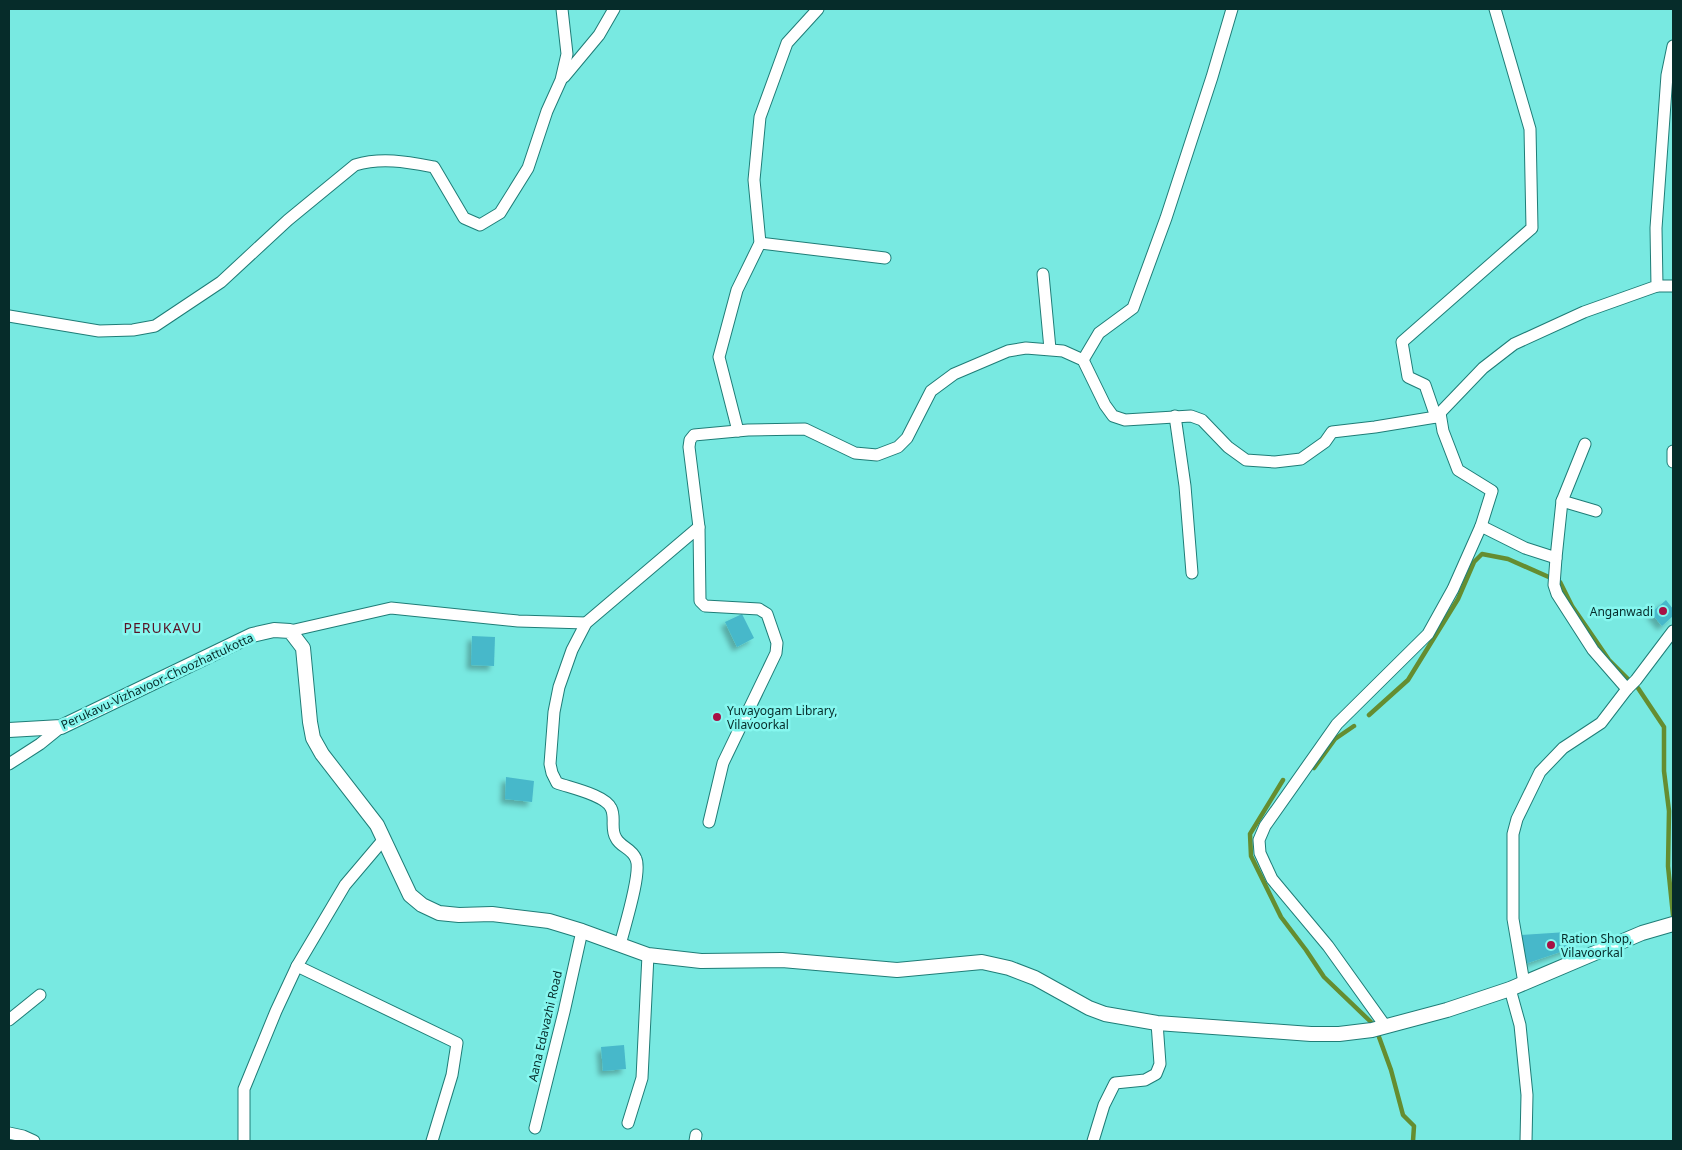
<svg xmlns="http://www.w3.org/2000/svg" width="1682" height="1150" font-family="'Noto Sans',sans-serif">
<style>
.lines{fill:none;stroke-linecap:round;stroke-linejoin:round}
.stream{stroke:#658d30;stroke-width:4.5}
.building{fill:#47b8ca;filter:url(#shadow)}
.minor-casing{stroke:#1f7d77;stroke-width:13}
.tertiary-casing{stroke:#1f7d77;stroke-width:16}
.minor{stroke:#fff;stroke-width:11}
.tertiary{stroke:#fff;stroke-width:14}
.poi-dot{fill:#a71045;stroke:#86f7ef;stroke-width:2}
.labels{text-anchor:middle;dominant-baseline:central;stroke-width:5;stroke-linejoin:round;paint-order:stroke}
.poi-label{font-size:12px;fill:#062c2a;stroke:#86f7ef;text-anchor:start}
.street-label{font-size:12px;fill:#062c2a;stroke:#86f7ef}
.neighbourhood-label{font-size:14px;letter-spacing:1px;fill:#581326;stroke:#86f7ef}
</style>
<defs>
<filter id="shadow"><feDropShadow dx="-4.5" dy="4.5" stdDeviation="2.5" flood-color="#0004"/></filter>
</defs>
<rect width="100%" height="100%" fill="#78e9e1"/>
<g class="lines">
<!-- stream -->
<g class="stream">
<path d="M1638,688L1664,727V771L1669,811L1668,866L1673,915"/>
<path d="M1369,715L1408,680L1458,599L1474,562L1482,554L1508,559L1560,582L1572,606L1594,638L1609,660L1628,679"/>
<path d="M1314,768L1335,739L1354,726"/>
<path d="M1283,780L1250,834L1251,856L1281,917L1306,950L1324,977L1372,1023"/>
<path d="M1379,1037L1391,1070L1403,1115L1414,1126L1413,1141"/>
</g>
</g>
<!-- building -->
<g class="building">
<path d="M1666,600L1673,609V616L1662,626L1651,613Z"/>
<path d="M742,614L754,638L737,647L725,622Z"/>
<path d="M472,636L495,637L494,666L471,665Z"/>
<path d="M506,777L534,781L532,802L505,799Z"/>
<path d="M1567,932L1569,949L1525,964L1521,935Z"/>
<path d="M624,1045L626,1069L603,1071L601,1047Z"/>
</g>
<g class="lines">
<!-- minor casing -->
<g class="minor-casing">
<g id="minor">
<path d="M564,77L599,35L614,9"/>
<path d="M760,243L885,258"/>
<path d="M1043,274L1050,349"/>
<path d="M1657,286H1673"/>
<path d="M9,316L99,331L133,330L155,326L221,282L288,220L355,165C382,157 407,162 434,167L464,218L480,225L500,213L528,168L547,111L561,80L567,54L562,9"/>
<path d="M1083,360L1099,333L1133,308L1166,218L1212,77L1232,9"/>
<path d="M1440,413L1443,431L1458,470L1492,491L1481,526"/>
<path d="M1175,416L1185,486L1192,573"/>
<path d="M1436,417L1425,385L1408,377L1402,342L1532,228L1530,129L1495,9"/>
<path d="M738,431L719,357L737,290L760,243L754,180L760,117L787,43L818,9"/>
<path d="M1673,451V462"/>
<path d="M1562,501L1596,511"/>
<path d="M699,527L689,447L690,440L694,435L748,430L805,429L855,453L877,455L898,447L907,438L931,391L954,374L1008,351L1026,348L1063,351L1083,360L1105,405L1113,416L1125,420L1191,416L1202,420L1228,447L1246,460L1275,462L1301,459L1325,442L1332,432L1375,427L1436,417L1483,368L1514,344L1584,312L1657,286L1656,228L1667,75L1673,46"/>
<path d="M1556,558L1554,585L1557,594L1593,650L1627,689"/>
<path d="M290,631L391,608L518,621L586,623"/>
<path d="M9,764L40,744L61,727"/>
<path d="M620,945C624,928 642,873 636,859C632,848 620,847 616,838C610,829 616,817 611,808C605,795 571,788 557,783L552,773L550,764L554,712L559,687L572,650L586,623L699,527L700,601L705,606L759,609L767,614L777,643L776,653L723,763L709,822"/>
<path d="M297,966L457,1043L452,1075L432,1141"/>
<path d="M1524,983L1513,919V834L1517,819L1540,772L1563,748L1601,723L1627,689L1636,680L1673,631"/>
<path d="M1510,989L1520,1025L1527,1095L1526,1141"/>
<path d="M9,1020L40,995"/>
<path d="M1386,1027L1328,946L1272,879L1260,853L1259,840L1265,826L1337,724L1428,634L1453,589L1481,526L1525,548L1556,558L1562,501L1585,444"/>
<path d="M628,1123L642,1078L648,955"/>
<path d="M535,1128L564,1012L582,931"/>
<path d="M9,1133L23,1136L34,1141"/>
<path d="M244,1141V1089L276,1011L297,966L345,885L384,839"/>
<path d="M695,1141L696,1135"/>
<path d="M1093,1141L1104,1105L1115,1083L1145,1080L1156,1074L1160,1064L1157,1023"/>
</g>
</g>
<!-- tertiary casing -->
<g class="tertiary-casing">
<path id="tertiary" d="M9,730L61,727L252,635L274,630L290,631L303,648L310,722L313,738L322,754L377,825L410,895L422,905L439,913L459,915L492,914L549,921L582,931L648,955L701,961L782,960L897,970L982,962L1009,968L1035,978L1089,1008L1105,1014L1157,1023L1311,1034H1339L1372,1030L1447,1010L1510,989L1642,933L1673,924"/>
</g>
<!-- minor -->
<use href="#minor" class="minor"/>
<!-- tertiary -->
<use href="#tertiary" class="tertiary"/>
</g>
<!-- markers -->
<g class="poi-dot">
<circle cx="1663" cy="611" r="5"/>
<circle cx="717" cy="717" r="5"/>
<circle cx="1551" cy="945" r="5"/>
</g>
<g class="labels">
<!-- poi labels -->
<g class="poi-label">
<text x="1653" y="611" text-anchor="end">Anganwadi</text>
<text x="727" y="710">Yuvayogam Library,<tspan x="727" dy="14">Vilavoorkal</tspan></text>
<text x="1561" y="938">Ration Shop,<tspan x="1561" dy="14">Vilavoorkal</tspan></text>
</g>
<!-- street labels -->
<g class="street-label">
<text transform="translate(157 681) rotate(-25)">Perukavu-Vizhavoor-Choozhattukotta</text>
<text transform="translate(545 1026) rotate(-77)">Aana Edavazhi Road</text>
</g>
<!-- neighbourhood labels -->
<g class="neighbourhood-label">
<text x="163" y="627">PERUKAVU</text>
</g>
</g>
<!-- border -->
<rect width="1682" height="1150" fill="none" stroke="#062c2a" stroke-width="20"/>
</svg>
